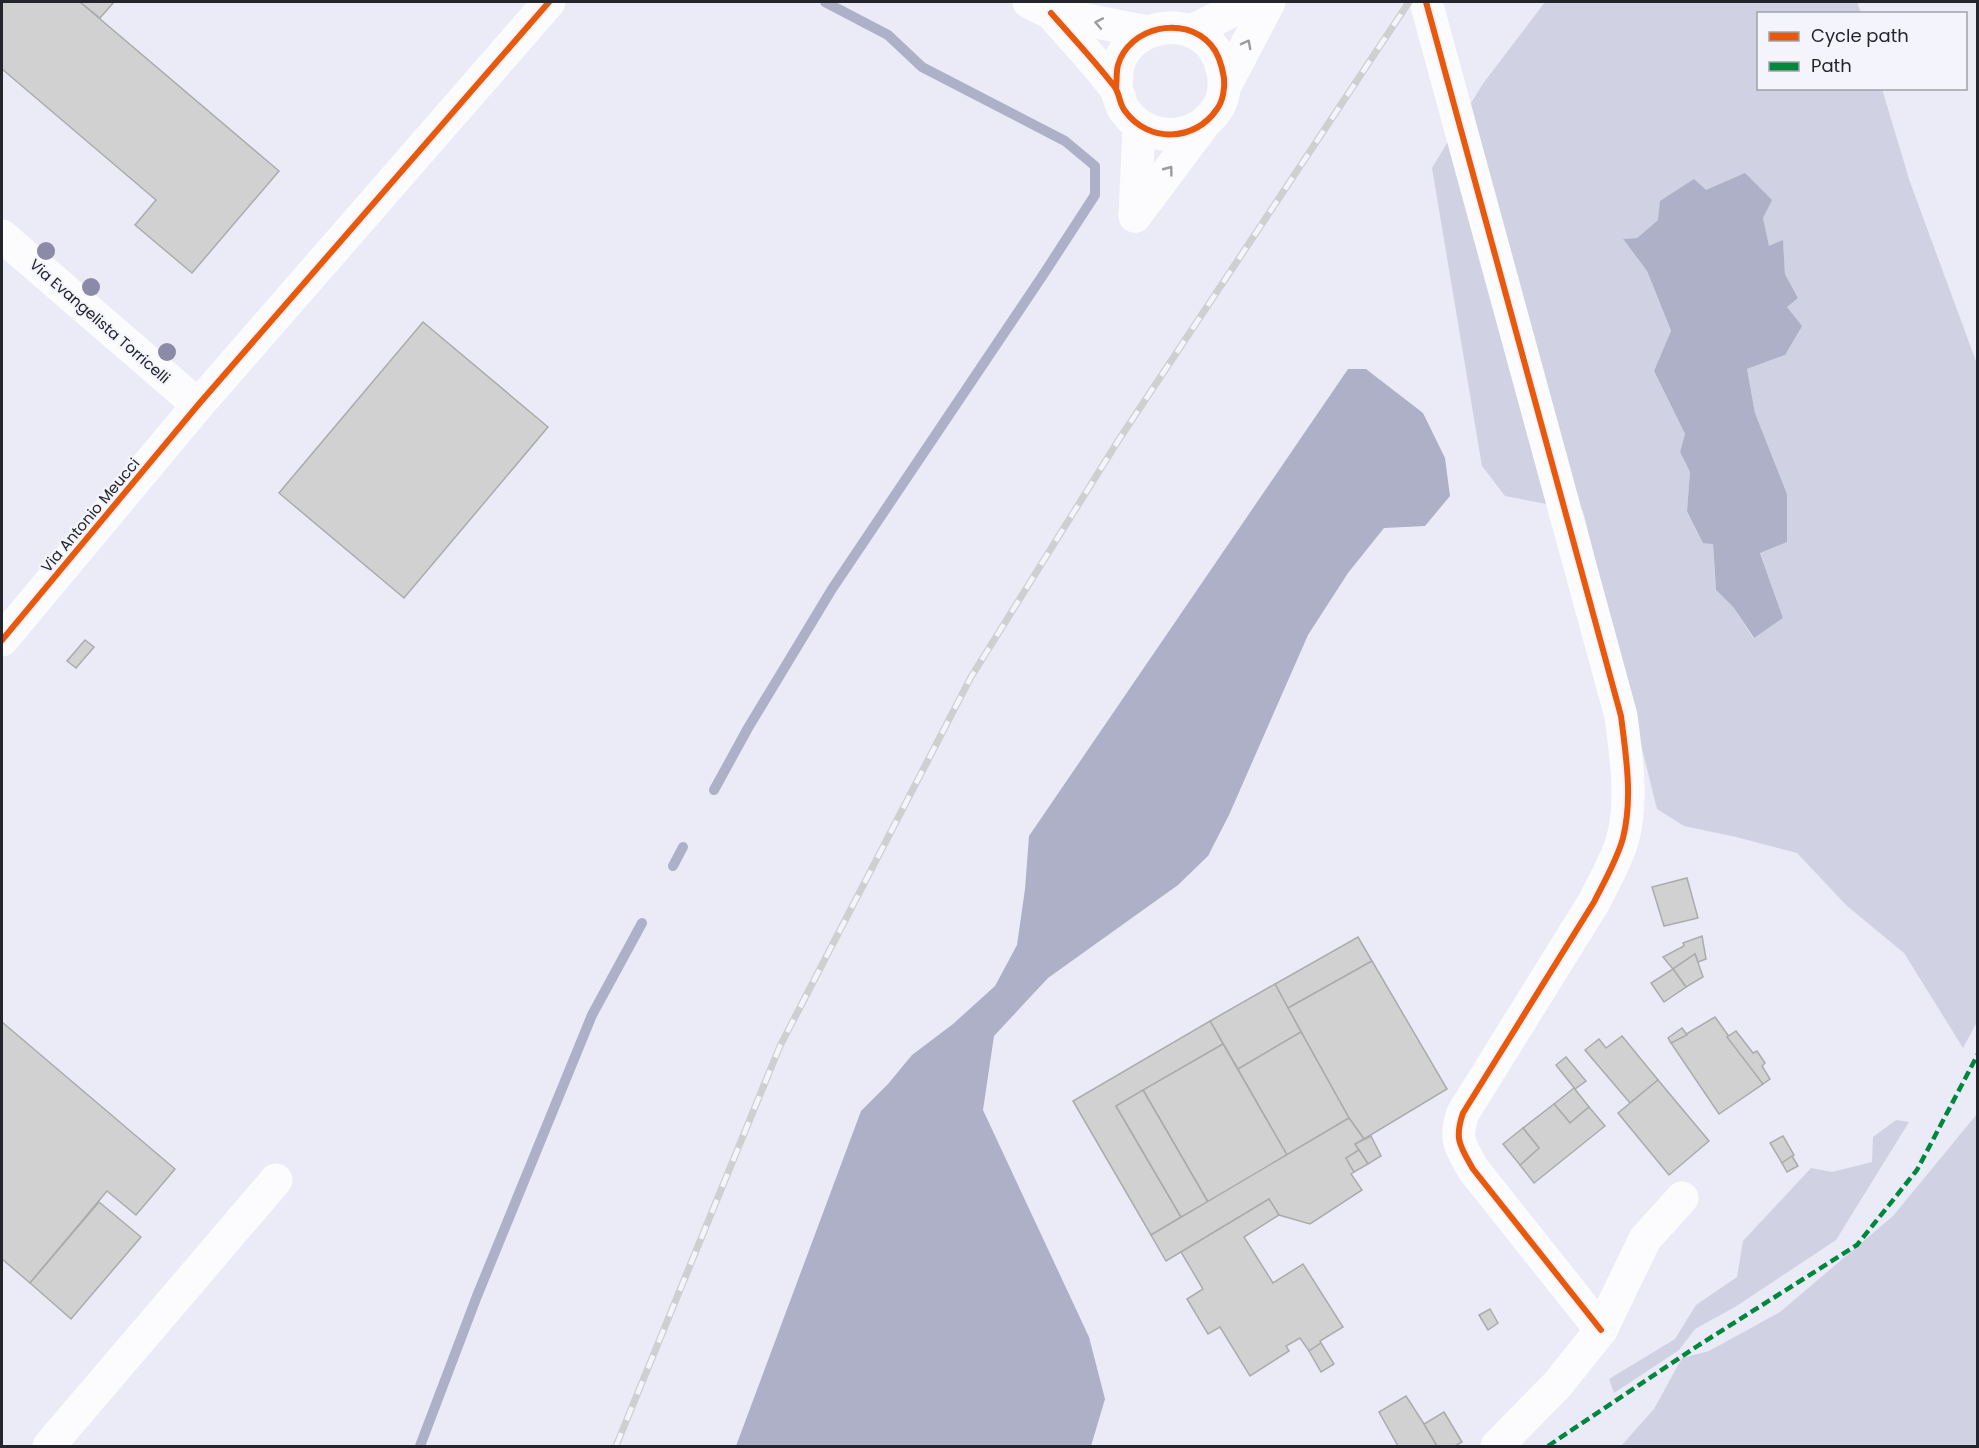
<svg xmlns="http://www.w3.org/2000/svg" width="1979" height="1448" font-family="Poppins,sans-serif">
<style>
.green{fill:#d0d1e3;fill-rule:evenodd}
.water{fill:#aeb0c7}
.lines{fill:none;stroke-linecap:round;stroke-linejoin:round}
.stream{stroke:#aeb0c7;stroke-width:10}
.building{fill:#d2d1d2;stroke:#acabac;stroke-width:1.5}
.minor{stroke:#fcfcfe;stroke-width:33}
.rail-casing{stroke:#cfcfd2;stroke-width:7}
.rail{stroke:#f4f4fd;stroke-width:4.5;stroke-dasharray:14;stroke-linecap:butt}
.quiet{stroke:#00873e;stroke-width:4.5;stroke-dasharray:9 4.5;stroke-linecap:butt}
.cycleway-casing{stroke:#f4f4fd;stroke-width:10}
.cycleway{stroke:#e8590c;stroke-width:6}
.tree{fill:#8b8ba8}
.oneway{stroke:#9b9ba0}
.labels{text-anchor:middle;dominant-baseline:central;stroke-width:4.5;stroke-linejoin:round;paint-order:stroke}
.street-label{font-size:15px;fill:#24242c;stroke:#f4f4fd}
</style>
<rect width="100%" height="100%" fill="#eaebf7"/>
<!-- green -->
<g class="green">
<path d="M1545,2H1857L1861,13L1758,14V88L1882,89L1910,182L1977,364L1978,1020L1963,1048L1904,953L1847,906L1797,853L1736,837L1684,826L1657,809L1583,511L1505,496L1482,466L1432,168L1482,85ZM1763,218L1769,247L1783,241L1785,274L1798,298L1786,306L1785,355L1747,369L1755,413L1787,494V542L1760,552L1783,618L1753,638L1734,608L1716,590L1713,543L1687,511L1690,472L1680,452L1685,434L1654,371L1671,332L1647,271L1623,239L1637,238L1658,220Z"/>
<path d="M1977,1114V1446H1621L1654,1409L1682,1358L1709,1351L1780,1312L1893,1216Z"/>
<path d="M1896,1120L1909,1122L1836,1240L1735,1307L1695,1329L1679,1350L1614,1393L1609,1379L1675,1339L1696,1305L1737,1277L1743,1241L1811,1168L1832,1172L1872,1162L1873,1137Z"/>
</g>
<!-- water -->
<g class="water">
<path d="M1745,173L1772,200L1763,218L1769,246L1783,240L1785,274L1798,298L1787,307L1802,326L1785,355L1747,369L1755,413L1787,494V542L1760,553L1783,618L1754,638L1734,608L1716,590L1713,544L1703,543L1687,511L1690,472L1680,452L1685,434L1654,371L1671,331L1647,271L1623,239L1637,238L1658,220L1660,201L1694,179L1706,190Z"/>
<path d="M1348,369H1366L1423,413L1445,458L1450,496L1425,526L1384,528L1348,573L1308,635L1229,815L1208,856L1178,885L1048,978L994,1036L983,1110L1089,1337L1105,1399L1091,1446H736L861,1111L888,1084L912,1055L953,1024L995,986L1017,945L1025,889L1029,836Z"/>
</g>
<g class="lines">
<!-- stream -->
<g class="stream">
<path d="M714,790L748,728L832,589L1043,275L1095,195V166L1065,141L922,67L888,35L825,2"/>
<path d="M673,866L683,847"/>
<path d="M420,1446L477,1296L592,1015L642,923"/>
</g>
</g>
<!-- building -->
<g class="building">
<path d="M2,2H80L279,171L192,273L135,225L156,200L2,69Z"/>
<path d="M80,2H114L100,18Z"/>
<path d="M423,322L548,427L404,598L279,493Z"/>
<path d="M85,640L94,647L76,668L67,661Z"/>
<path d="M1687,878L1698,918L1664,926L1652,887Z"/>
<path d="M1702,936L1706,959L1698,962L1695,954L1673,969L1663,957L1684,946L1683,943Z"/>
<path d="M1358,937L1372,961L1288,1008L1275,984Z"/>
<path d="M1695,954L1703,977L1686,987L1673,969Z"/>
<path d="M1372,961L1447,1089L1364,1139L1349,1118L1288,1008Z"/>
<path d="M1673,969L1686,987L1664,1002L1651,983Z"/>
<path d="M1275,984L1301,1032L1238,1069L1210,1021Z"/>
<path d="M1715,1017L1763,1084L1719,1114L1671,1043Z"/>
<path d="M1210,1021L1223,1044L1116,1106L1181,1217L1151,1235L1073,1101Z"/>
<path d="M2,1022L175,1169L136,1215L107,1191L30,1283L2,1259Z"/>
<path d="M1682,1028L1687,1035L1671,1043L1668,1038Z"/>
<path d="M1736,1031L1753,1053L1757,1051L1765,1063L1762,1066L1770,1079L1763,1084L1727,1037Z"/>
<path d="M1301,1032L1349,1118L1287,1155L1238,1069Z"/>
<path d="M1622,1036L1658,1080L1630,1103L1585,1050L1599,1039L1606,1048Z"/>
<path d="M1223,1044L1287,1155L1208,1202L1143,1090Z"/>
<path d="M1566,1057L1586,1081L1575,1089L1556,1065Z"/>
<path d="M1658,1080L1709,1141L1669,1175L1618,1113Z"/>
<path d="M1574,1088L1589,1107L1570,1123L1554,1104Z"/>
<path d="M1143,1090L1208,1202L1181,1217L1116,1106Z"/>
<path d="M1554,1104L1570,1123L1589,1107L1605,1126L1534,1183L1520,1165L1539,1148L1523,1128Z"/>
<path d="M1349,1118L1364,1139L1355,1144L1359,1150L1346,1158L1354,1172L1351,1174L1362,1190L1310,1224L1279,1215L1269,1199L1166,1261L1151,1235Z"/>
<path d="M1523,1128L1539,1148L1520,1165L1503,1144Z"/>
<path d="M1371,1136L1381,1156L1368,1164L1355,1144Z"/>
<path d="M1783,1136L1794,1155L1782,1163L1770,1143Z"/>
<path d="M1359,1150L1368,1164L1354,1172L1346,1158Z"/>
<path d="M1792,1156L1798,1166L1787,1172L1782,1163Z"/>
<path d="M1269,1199L1279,1215L1244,1237L1273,1283L1303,1264L1343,1327L1320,1341L1321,1343L1309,1351L1300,1338L1286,1346L1289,1351L1250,1376L1220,1327L1208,1334L1187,1299L1203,1289L1181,1252Z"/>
<path d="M99,1202L141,1237L71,1319L30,1283Z"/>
<path d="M1490,1309L1498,1323L1488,1330L1479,1315Z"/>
<path d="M1321,1343L1334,1364L1321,1372L1309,1351Z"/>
<path d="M1406,1396L1424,1424L1437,1446H1398L1379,1412Z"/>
<path d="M1444,1412L1462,1442L1455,1446H1437L1424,1424Z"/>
</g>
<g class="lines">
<!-- minor -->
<g class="minor">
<path d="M1029,2L1051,13L1147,32"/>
<path d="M1426,2L1621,716C1626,756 1633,798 1623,838C1617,860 1604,882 1594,902L1463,1113C1454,1139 1460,1146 1473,1169L1601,1330"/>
<path d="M1051,13C1072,37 1095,61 1114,86C1120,93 1119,104 1125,111C1148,143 1195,142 1217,109C1223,101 1225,88 1224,78C1222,66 1219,54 1211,45C1184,14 1129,27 1118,65C1116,72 1117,81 1116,88"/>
<path d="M1192,31L1249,2"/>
<path d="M1225,86L1269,2"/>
<path d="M1135,216L1203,125"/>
<path d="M1135,216L1139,126"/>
<path d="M2,236L198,405"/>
<path d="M2,640L198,405L549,2"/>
<path d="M49,1446L276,1180"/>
<path d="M1497,1446L1557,1385L1601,1330L1645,1239L1682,1198"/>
</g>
<!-- rail casing -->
<g class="rail-casing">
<path id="rail" d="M616,1446L780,1046L971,677L1118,441L1409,2"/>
</g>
<!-- rail -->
<use href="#rail" class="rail"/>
<!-- quiet -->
<path class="quiet" d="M1548,1446L1699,1345L1857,1245L1917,1170L1978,1054"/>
<!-- cycleway casing -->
<g class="cycleway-casing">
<g id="cycleway">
<path d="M1426,2L1621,716C1626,756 1633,798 1623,838C1617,860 1604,882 1594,902L1463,1113C1454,1139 1460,1146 1473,1169L1601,1330"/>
<path d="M1051,13C1072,37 1095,61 1114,86C1120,93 1119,104 1125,111C1148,143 1195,142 1217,109C1223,101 1225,88 1224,78C1222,66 1219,54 1211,45C1184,14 1129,27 1118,65C1116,72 1117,81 1116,88"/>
<path d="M2,640L198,405L549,2"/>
</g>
</g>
<!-- cycleway -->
<use href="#cycleway" class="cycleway"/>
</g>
<!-- trees -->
<g class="tree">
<circle cx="46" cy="251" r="9"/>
<circle cx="91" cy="287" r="9"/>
<circle cx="167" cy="352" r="9"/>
</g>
<!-- one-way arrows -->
<defs><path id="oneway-chevron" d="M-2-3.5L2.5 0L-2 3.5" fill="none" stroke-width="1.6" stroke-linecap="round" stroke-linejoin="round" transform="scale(1.5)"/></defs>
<g class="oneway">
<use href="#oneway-chevron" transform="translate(1099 23) rotate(-169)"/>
<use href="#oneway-chevron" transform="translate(1247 44) rotate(-62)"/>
<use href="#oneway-chevron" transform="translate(1169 170) rotate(-53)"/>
</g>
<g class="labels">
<!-- street labels -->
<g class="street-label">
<text transform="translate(100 321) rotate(41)">Via Evangelista Torricelli</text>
<text transform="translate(90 515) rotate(-50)">Via Antonio Meucci</text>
</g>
</g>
<!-- border -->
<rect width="1979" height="1448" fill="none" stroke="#24242c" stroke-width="6"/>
<!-- legend -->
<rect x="1757" y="12" width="210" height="78" fill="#f4f4fd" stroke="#a1a1a9" stroke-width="1.5"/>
<rect x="1769" y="32" width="30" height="9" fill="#e8590c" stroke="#a1a1a9" stroke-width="1.5"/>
<text x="1811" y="42" font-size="18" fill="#24242c">Cycle path</text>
<rect x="1769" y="62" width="30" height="9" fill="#00873e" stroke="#a1a1a9" stroke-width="1.5"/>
<text x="1811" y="72" font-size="18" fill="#24242c">Path</text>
</svg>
